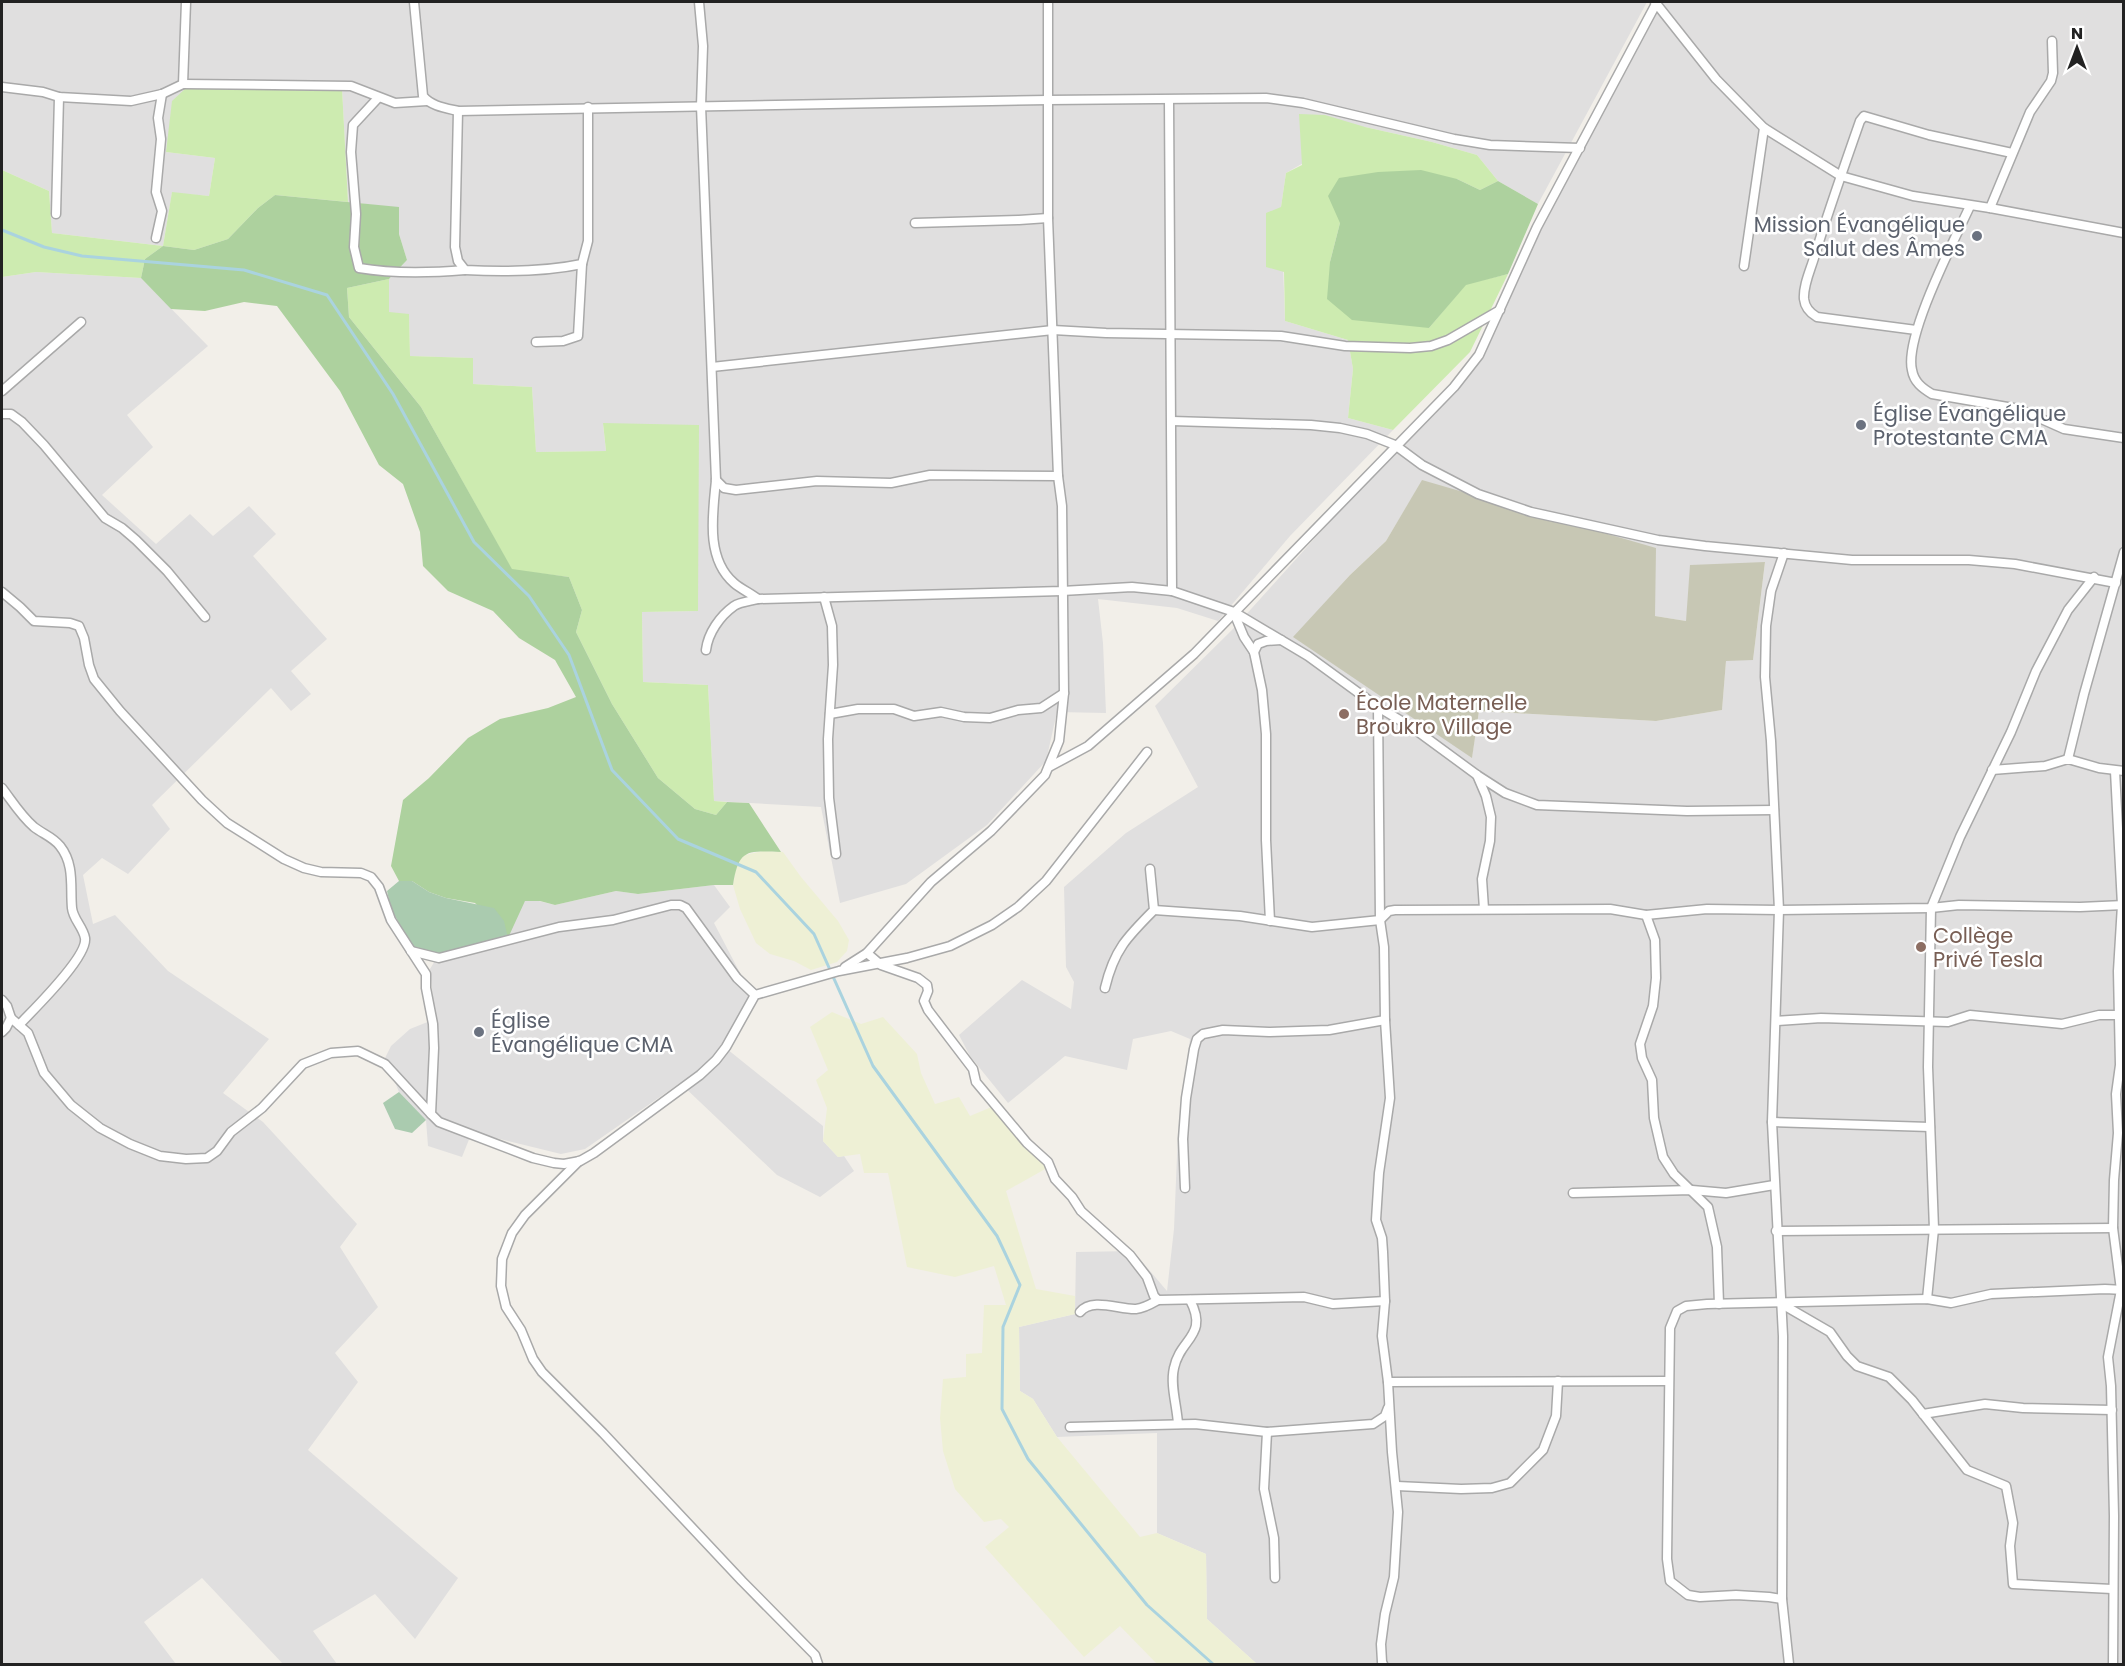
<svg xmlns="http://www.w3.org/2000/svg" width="2125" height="1666" font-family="Poppins,sans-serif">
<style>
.residential{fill:#e0dfdf;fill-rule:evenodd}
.construction{fill:#c7c7b4}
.farmland{fill:#eef0d5}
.grass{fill:#cdebb0}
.forest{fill:#add19e}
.cemetery{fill:#aacbaf}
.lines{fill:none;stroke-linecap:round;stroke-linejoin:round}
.stream{stroke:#aad3df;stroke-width:3}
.street-casing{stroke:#a9a9a9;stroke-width:11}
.street{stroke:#fff;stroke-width:8}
.worship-dot{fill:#6b7280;stroke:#fff;stroke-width:2}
.education-dot{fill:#8d6e63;stroke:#fff;stroke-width:2}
.labels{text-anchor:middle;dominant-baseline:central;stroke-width:5;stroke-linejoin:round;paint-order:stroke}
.worship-label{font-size:21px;fill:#5b616d;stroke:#fff;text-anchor:start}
.education-label{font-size:21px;fill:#785e54;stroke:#fff;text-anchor:start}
</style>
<rect width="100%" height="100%" fill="#f2efe9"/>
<!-- residential -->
<g class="residential">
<path d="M2,2H1647L1538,204L1498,181L1477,155L1432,142L1365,127L1286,173L1281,207L1285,321L1348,340L1353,369L1348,418L1393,430L1290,536L1218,621L1177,608L1098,599L1103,643L1106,713L1057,712L1046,761L987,825L906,884L840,903L821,807L714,801L708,685L643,682L642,612L698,611L603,424L606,451L536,452L532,387L473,384L472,358L410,356L409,315L389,313V279L407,260L399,234V208L348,202L342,88L166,152L215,158L209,196L172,193L163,246L52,233L49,191L2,170Z"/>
<path d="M1662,2H2123V1664H1257L1207,1619L1206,1554L1157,1533V1433L1057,1437L1033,1399L1020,1391L1019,1327L1075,1314L1076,1252L1133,1251L1167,1291L1174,1229L1178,1132L1190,1039L1171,1031L1133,1039L1127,1070L1065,1056L1008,1103L970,1056L959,1035L1022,980L1071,1009L1074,982L1066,967L1064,887L1126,833L1198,787L1155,706L1234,628L1387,458L1435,414L1483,357L1543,225ZM1422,481L1655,616L1686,621L1765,562L1753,660H1726L1722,710L1656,721L1479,711L1472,757L1294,637L1350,575L1386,541Z"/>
<path d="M36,272L141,278L208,346L127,415L153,447L102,495L156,544L190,514L213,536L249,506L276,534L253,556L327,639L291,671L311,694L291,711L271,688L152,805L170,829L128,874L102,858L83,875L93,924L115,915L168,971L269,1039L223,1093L263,1122L357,1224L340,1247L378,1307L335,1353L358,1382L308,1450L458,1578L415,1639L375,1594L313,1631L337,1664H283L202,1578L144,1622L176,1664H2V277Z"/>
<path d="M714,885L730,907L714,923L753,998L722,1045L823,1126V1141L838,1157L844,1156L854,1171L820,1197L777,1175L680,1083L585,1149L561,1154L472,1132L462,1157L428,1146L426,1120L399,1092L385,1058L391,1046L410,1029L435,1019L430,969L436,959L525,901H539L555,905L616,891L638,894Z"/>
</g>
<!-- construction -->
<path class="construction" d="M1422,480L1656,548L1655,616L1686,621L1690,565L1765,562L1753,660L1726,661L1722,710L1656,721L1479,711L1472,758L1293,637L1350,575L1386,541Z"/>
<!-- farmland -->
<g class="farmland">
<path d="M763,851L783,852L801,877L838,921L849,940L847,951L837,962L811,970L794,961L770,954L756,943L740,909L733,885L737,862L745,855Z"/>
<path d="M832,1012L861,1024L883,1017L917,1054L921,1073L935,1104L959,1097L970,1116L994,1106L1047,1168L1006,1191L1036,1289L1075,1296V1314L1019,1327L1020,1391L1033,1399L1057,1437L1140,1537L1157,1533L1206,1554L1207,1619L1257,1664H1157L1120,1626L1084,1657L985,1547L1009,1527L1001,1519L984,1522L955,1489L943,1451L940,1418L943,1379L966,1377V1354L982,1353L984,1305H1006L994,1266L955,1277L907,1267L888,1173H864L860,1154L838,1157L823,1141L827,1108L816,1080L828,1070L810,1027Z"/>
</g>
<!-- grass -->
<g class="grass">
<path d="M186,88H342L348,202L275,195L258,208L228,239L194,250L163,246L145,259L141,278L36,272L2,277V170L49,191L52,233L163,246L172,192L209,196L215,158L166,152L172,101Z"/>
<path d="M1299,114L1325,115L1365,127L1432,142L1477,155L1498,181L1480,190L1457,179L1340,223L1330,262L1429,328L1466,284L1508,274L1470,352L1393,430L1348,418L1353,369L1348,340L1285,321L1284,272L1266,267V213L1281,207L1286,173L1302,165Z"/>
<path d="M389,279V312L409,314L410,356L473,358V384L532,387L536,452L606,451L603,423L699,425L698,611L642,612L643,682L708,685L714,801L727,802L716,815L695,809L658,778L612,704L576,632L582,610L569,577L512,570L421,407L349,317L347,288Z"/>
</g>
<!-- forest -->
<g class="forest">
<path d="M1421,170L1457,179L1480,190L1498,181L1538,204L1508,274L1466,285L1429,328L1352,320L1327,299L1330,262L1340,223L1328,196L1339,178L1378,172Z"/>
<path d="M275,195L399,207V234L407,260L389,279L347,288L349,317L421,407L512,569L569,577L582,610L576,632L612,704L658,778L695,809L716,815L727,802L749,803L781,852C746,851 739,849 733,885H714L638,894L616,891L555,905L540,901H525L508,938L475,903L446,898L429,892L412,881H399L391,866L403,800L429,778L468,738L500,719L548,708L576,697L555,660L519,638L493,611L448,591L423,566L420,532L403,484L379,465L340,391L277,306L244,302L205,311L171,309L141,278L145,259L163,246L194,250L228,239L258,208Z"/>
</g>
<!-- cemetery -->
<g class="cemetery">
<path d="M399,881H412L429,892L446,898L494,908L504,921L508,938L436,959L416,953L391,909L387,891Z"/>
<path d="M399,1092L426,1120L412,1133L395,1129L383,1103Z"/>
</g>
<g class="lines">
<!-- stream -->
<path class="stream" d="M2,230L44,247L82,256L244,270L327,295L393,394L474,542L529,596L569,655L612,770L678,839L756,872L814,934L873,1066L997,1236L1020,1285L1003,1327L1002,1409L1028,1459L1147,1605L1213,1664"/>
<!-- street casing -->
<g class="street-casing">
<g id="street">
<path d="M414,2L423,96C431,106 445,108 458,111L1048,100L1266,98L1303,103L1454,139L1490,145L1580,148"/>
<path d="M699,2L703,46L701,106L716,480C713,513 705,558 734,583C741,589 750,593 758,599L1062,591L1132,587L1172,591L1234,612L1308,656L1378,707L1413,728L1477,775L1505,793L1537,805L1687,811L1774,810"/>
<path d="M1655,2L1716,79L1764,128L1841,176L1913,196L1990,208L2124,233"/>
<path d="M183,84L351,86L395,103L427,101"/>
<path d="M2,87L43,92L59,97L131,101L162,94L183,84L186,2"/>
<path d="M378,98L353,125L351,152L356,214L354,247L359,268C394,274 429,273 465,270"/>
<path d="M1169,100L1172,591"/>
<path d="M458,111L455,247L458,261L465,270C503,272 544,272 582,264L588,241V107"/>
<path d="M1970,206C1954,241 1904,337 1912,370C1914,382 1922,388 1932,394L2019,409L2064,429L2124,438"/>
<path d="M1990,208L2030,112L2051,81L2053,73L2052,41"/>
<path d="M56,214L59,97"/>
<path d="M915,223L1019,220L1048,218"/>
<path d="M156,238L162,211L156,192L161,139L158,118L162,94"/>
<path d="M1744,266L1764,128"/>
<path d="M1916,330L1817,317C1810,313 1805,308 1804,299C1803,286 1810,271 1814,258C1828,212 1844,167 1860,121L1864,116L1929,135L2012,153"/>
<path d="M536,342L563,341L578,336L582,264"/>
<path d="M712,367L1053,330L1106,333L1281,336L1345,346L1410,348L1431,346L1448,340L1500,310"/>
<path d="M2,391L81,322"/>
<path d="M2,414H11L22,422L44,445L105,518L122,528L136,540L167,571L205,617"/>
<path d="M1172,421L1311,425L1340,428L1367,434L1395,445L1422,465L1478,494L1531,512L1658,540L1705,546L1852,560H1969L2015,564L2116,583"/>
<path d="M716,480L724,488L736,490L817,481L891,483L930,475L1058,476"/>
<path d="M1784,553L1771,591L1766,626L1765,677L1771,741L1779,910L1772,1122L1783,1336L1782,1599L1789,1664"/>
<path d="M2,592L20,607L34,621L70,623L79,626L84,638L89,665L94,679L120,711L202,800L227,823L284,859L304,868L321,872L361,873L371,877L379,887L391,920L426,974V988L433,1024L434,1048L431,1114L439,1122L533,1158L554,1163L564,1164L580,1161L594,1153L700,1075L716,1060L726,1047L755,995L839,971L907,958L950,946L992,925L1018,907L1046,881L1147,752"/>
<path d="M824,597L832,626L833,665L828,739L829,798L836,854"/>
<path d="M1234,613L1244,637L1254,652L1262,690L1266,734V840L1270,921"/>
<path d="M706,650C708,633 720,616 734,606C740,602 751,601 758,599"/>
<path d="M1254,652L1258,644L1266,641L1281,640"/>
<path d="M1378,707L1380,920L1384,947L1385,1020L1390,1098L1379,1173L1376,1220L1382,1238L1383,1252L1385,1301L1382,1336L1388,1382L1392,1452L1398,1512L1394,1577L1385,1614L1381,1644L1382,1662L1383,1664"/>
<path d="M830,714L858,709H894L914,716L941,712L964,717L990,718L1018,710L1041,708L1064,693"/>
<path d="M2068,759L2084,694L2124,552"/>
<path d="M1049,767L1088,746L1194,654L1454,387L1479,355L1537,227L1657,2"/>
<path d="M1992,770L2045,766L2068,759L2099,768L2124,771"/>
<path d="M1477,775L1486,796L1491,817L1490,841L1482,879L1484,909"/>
<path d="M2,788C12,801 21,816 34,827C43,834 53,837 60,846C75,865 70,887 72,908C73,919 83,927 85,938C88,957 33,1010 19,1025"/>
<path d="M1154,910L1240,916L1312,927L1380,920L1389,911L1395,910L1610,909L1646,915L1707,909L1779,910L1931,908L1959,905L2080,907L2124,905"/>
<path d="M1646,915L1655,940L1656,978L1653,1006L1640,1044L1642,1058L1652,1080L1654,1118L1663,1157L1674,1174L1708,1207L1717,1247L1719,1304"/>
<path d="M411,951L439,958L559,927L613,920L671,905H680L686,908L737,978L755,995"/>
<path d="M867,953L881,965L918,978L927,985L928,991L924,1001L928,1010L973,1069L976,1082L1027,1143L1048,1162L1055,1179L1072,1197L1081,1211L1130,1255L1147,1277L1154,1296L1158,1300L1304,1297L1333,1304L1385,1301"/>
<path d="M845,967L867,953L931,882L991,831L1045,775L1059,741L1064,693L1062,506L1058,476L1048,218V2"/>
<path d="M1105,988C1114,950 1127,937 1154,910L1150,869"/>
<path d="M2,1000L7,1006L11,1018L6,1028L2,1032"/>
<path d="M11,1018L28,1033L44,1073L71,1105L100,1128L130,1144L160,1156L186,1159L207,1158L217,1151L231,1132L262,1108L303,1064L331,1053L358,1051L385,1064L431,1114"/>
<path d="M1776,1021L1821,1018L1948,1022L1970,1015L2062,1024L2099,1015H2119"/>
<path d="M1772,1122L1930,1127"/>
<path d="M579,1161L525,1215L512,1233L502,1259L501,1286L506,1307L521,1330L533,1359L542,1372L603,1433L742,1581L815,1655L818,1664"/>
<path d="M1185,1188L1183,1139L1186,1098L1194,1049L1197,1039L1203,1034L1223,1030L1269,1032L1329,1030L1385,1020"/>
<path d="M1573,1193L1692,1190L1726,1193L1774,1185"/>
<path d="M1776,1231L2113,1228"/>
<path d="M1927,1299L1934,1229L1928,1067L1931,908L1960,837L2011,732L2036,671L2068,610L2094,577"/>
<path d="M1780,1303L1830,1332L1847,1356L1857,1366L1889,1377L1912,1400L1967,1470L2006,1486L2013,1523L2010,1546L2013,1584L2112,1589"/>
<path d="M1080,1312C1092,1297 1120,1310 1136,1309C1145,1308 1151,1304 1158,1300"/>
<path d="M1388,1382L1668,1381"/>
<path d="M1923,1414L1985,1404L2023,1408L2112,1410"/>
<path d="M1178,1424C1177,1406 1170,1385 1174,1368C1180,1338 1209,1336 1190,1300"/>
<path d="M1070,1427L1195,1424L1267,1432L1373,1424L1385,1416L1388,1408"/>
<path d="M1267,1432L1264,1489L1274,1538L1275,1578"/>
<path d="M1397,1486L1461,1489L1492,1488L1510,1483L1543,1450L1556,1416L1558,1381"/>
<path d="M1782,1599L1769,1597L1736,1595L1700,1597L1688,1595L1670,1581L1667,1559L1670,1328L1677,1311L1686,1306L1707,1304L1927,1299L1951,1303L1991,1294L2105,1289L2124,1290"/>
<path d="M2113,1664L2114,1516L2111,1386L2108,1357L2121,1290L2113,1228L2114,1180L2118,1133L2116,1094L2120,1065L2118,971L2122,905L2115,771"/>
</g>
</g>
<!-- street -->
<use href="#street" class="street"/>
</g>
<!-- markers -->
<g class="worship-dot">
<circle cx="1977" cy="236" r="6"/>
<circle cx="1861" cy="425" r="6"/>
<circle cx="479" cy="1032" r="6"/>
</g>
<g class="education-dot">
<circle cx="1344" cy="714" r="6"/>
<circle cx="1921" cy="947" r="6"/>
</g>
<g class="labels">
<!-- worship labels -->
<g class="worship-label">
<text x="1965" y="224" text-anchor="end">Mission Évangélique<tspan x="1965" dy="24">Salut des Âmes</tspan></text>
<text x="1873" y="413">Église Évangélique<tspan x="1873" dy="24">Protestante CMA</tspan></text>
<text x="491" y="1020">Église<tspan x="491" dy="24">Évangélique CMA</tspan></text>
</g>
<!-- education labels -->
<g class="education-label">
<text x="1356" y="702">École Maternelle<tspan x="1356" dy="24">Broukro Village</tspan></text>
<text x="1933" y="935">Collège<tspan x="1933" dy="24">Privé Tesla</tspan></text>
</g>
</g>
<!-- border -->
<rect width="2125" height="1666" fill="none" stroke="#222222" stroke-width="6"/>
<!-- north arrow -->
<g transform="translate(2077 48)" stroke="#ffffff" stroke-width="4.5" paint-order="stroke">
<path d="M0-4.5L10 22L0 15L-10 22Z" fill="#222222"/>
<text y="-9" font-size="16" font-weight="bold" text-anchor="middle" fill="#222222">N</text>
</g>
</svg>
